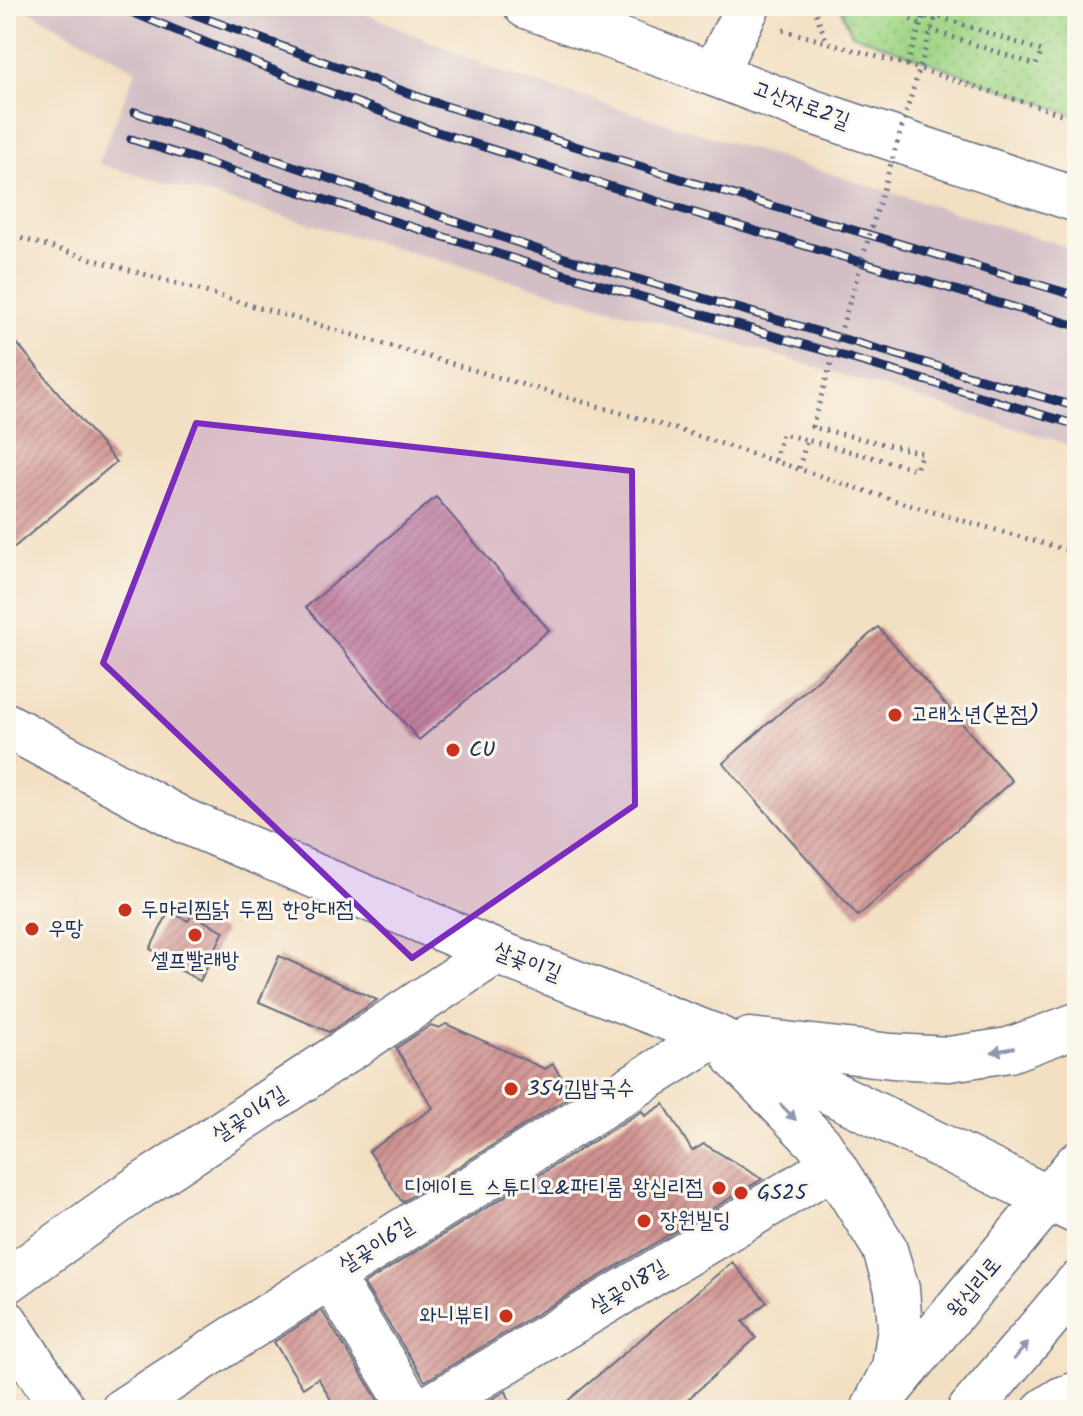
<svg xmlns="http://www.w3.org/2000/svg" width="1083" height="1416" font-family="Kalam,'Poor Story',sans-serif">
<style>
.railway{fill:#d2bec4}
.park{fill:url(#park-dots);stroke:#5d8272;stroke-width:2}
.building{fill:url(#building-hatch)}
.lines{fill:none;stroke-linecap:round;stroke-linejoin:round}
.minor-casing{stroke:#676d81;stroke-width:47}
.major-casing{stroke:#676d81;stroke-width:47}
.path{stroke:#676d81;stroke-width:5;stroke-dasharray:2 6;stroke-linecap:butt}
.minor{stroke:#fff;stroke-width:44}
.major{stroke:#fff;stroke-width:44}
.rail-casing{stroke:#1b2f5e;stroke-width:9}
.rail{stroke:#fbf7ec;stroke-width:6;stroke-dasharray:18;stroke-linecap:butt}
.path-bridge{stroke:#676d81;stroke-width:5;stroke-dasharray:2 6;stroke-linecap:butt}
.oneway{fill:#8d97ae}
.marked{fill:#7b2cbf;fill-opacity:0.2;stroke:#7b2cbf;stroke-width:6;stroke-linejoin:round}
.poi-dot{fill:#c8321e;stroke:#fbf7ec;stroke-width:3}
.labels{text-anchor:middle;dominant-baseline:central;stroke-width:6;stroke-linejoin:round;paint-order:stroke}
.street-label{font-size:22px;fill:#1b2f5e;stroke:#fbf7ec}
.poi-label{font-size:22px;fill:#1b2f5e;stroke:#fbf7ec;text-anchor:start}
</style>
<defs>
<pattern id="park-dots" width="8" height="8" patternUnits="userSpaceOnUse" patternTransform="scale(2)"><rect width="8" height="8" fill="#9fd585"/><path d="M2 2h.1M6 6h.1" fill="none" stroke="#88b775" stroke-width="1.8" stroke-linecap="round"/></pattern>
<pattern id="building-hatch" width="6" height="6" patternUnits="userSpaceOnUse" patternTransform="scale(2)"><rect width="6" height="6" fill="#d09290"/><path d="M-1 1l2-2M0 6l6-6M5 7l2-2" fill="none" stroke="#a87879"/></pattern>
</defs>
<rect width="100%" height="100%" fill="#fbf7ec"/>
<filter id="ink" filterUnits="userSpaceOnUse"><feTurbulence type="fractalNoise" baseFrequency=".0125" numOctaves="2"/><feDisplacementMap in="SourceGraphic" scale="16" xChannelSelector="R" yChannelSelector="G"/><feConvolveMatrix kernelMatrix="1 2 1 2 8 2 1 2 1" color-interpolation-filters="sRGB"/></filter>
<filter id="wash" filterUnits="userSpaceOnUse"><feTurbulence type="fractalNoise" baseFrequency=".006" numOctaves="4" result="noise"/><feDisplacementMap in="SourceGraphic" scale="32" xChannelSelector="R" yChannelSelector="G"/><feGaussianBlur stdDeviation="1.8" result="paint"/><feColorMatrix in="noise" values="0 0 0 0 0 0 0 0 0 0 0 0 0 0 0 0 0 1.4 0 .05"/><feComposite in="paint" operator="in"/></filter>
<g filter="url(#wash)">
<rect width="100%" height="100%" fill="#f3dfc2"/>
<!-- railway -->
<path class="railway" d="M21,6H349L498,71L1077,250V447L773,354L98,164L136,70Z"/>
<!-- park -->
<path class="park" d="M839,6H1077V116L852,34Z"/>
<g id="blocks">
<!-- building -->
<g class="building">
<path d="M6,330L116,462L6,554Z"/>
<path d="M436,497L549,630L419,740L306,607Z"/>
<path d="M878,627L1012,781L858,916L723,763Z"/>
<path d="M169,911L188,921L192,915L224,931L200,981L164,961L166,957L150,949Z"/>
<path d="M279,956L377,1000L329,1032L259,1002Z"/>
<path d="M446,1024L545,1069L553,1064L572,1095L402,1202L369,1151L433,1108L396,1048L431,1025L439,1028Z"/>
<path d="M664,1104L692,1151L704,1144L762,1179L425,1381L364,1284L642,1111L645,1116Z"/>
<path d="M732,1262L767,1302L743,1322L756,1338L676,1410H557Z"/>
<path d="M322,1311L384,1410H337L318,1378L303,1388L274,1342Z"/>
<path d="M506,1391L513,1410H474Z"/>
</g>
</g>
</g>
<g filter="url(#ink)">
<use href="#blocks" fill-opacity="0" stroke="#676d81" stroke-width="2"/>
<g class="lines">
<!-- minor casing -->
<g class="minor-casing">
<g id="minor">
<path d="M526,6L714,74L807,110L1077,200"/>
<path d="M714,74L748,6"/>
<path d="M330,1276L413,1410"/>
<path d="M6,1282L126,1196L496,952"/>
<path d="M6,1322L64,1410"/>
<path d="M123,1410L330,1276L714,1036"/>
<path d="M425,1410L833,1166"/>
</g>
</g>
<!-- major casing -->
<g class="major-casing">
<g id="major">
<path d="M6,725L184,821L496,952L714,1036L1077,1212"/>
<path d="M750,1040L892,1056L949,1059L1009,1050L1077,1025"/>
<path d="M736,1058L820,1145L884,1247L897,1289L900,1328L894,1367L874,1408"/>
<path d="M889,1390L1077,1164"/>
<path d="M970,1410L1077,1284"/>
<path d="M1045,1410L1062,1399L1077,1394"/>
</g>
</g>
<!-- path -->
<g class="path">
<path d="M686,6L700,9"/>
<path d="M813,6L827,42"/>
<path d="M904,6L907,18L921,24"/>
<path d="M783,30L907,65L1077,119"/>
<path d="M907,65L925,12L1042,51L1036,65L931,30"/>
<path d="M6,234L676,429L912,506L1077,553"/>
<path d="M775,460L782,434L807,440"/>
</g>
<!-- minor -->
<use href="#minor" class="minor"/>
<!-- major -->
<use href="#major" class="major"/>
<!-- rail casing -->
<g class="rail-casing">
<g id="rail">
<path d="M117,6L304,83L428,129L688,211L1077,326"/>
<path d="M176,6L191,13L430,101L694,183L1077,296"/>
<path d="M135,112L548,253L1077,407"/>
<path d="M131,139L537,266L1077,425"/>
</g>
</g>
<!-- rail -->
<use href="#rail" class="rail"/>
<!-- path-bridge -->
<g class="path-bridge">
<path d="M904,8L935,20"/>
<path d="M799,468L807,440L916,469L922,453L812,427L931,30L940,6"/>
</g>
</g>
<!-- one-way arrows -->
<defs><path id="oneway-solid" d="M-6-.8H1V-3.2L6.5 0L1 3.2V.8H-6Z" transform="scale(2)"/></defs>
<g class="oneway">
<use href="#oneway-solid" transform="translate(1003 1050) rotate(168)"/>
<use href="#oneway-solid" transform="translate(788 1112) rotate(46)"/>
<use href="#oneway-solid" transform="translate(1021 1351) rotate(-50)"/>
</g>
</g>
<!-- marked area -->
<path class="marked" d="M196,423L632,471L635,805L412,958L103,663Z"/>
<!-- markers -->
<g class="poi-dot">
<circle cx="895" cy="715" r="8"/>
<circle cx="453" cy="750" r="8"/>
<circle cx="125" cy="910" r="8"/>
<circle cx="32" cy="929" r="8"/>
<circle cx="195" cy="935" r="8"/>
<circle cx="511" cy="1089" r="8"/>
<circle cx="719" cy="1188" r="8"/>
<circle cx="741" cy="1193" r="8"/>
<circle cx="644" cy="1221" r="8"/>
<circle cx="506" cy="1316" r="8"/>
</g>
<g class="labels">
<!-- street labels -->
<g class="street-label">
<text transform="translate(801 106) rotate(20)">고산자로2길</text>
<text transform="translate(527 963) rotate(21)">살곶이길</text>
<text transform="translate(250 1115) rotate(-33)">살곶이4길</text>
<text transform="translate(377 1246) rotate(-32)">살곶이6길</text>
<text transform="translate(629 1288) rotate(-31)">살곶이8길</text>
<text transform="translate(975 1288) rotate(-50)">왕십리로</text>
</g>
<!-- poi labels -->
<g class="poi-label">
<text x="911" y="715">고래소년(본점)</text>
<text x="469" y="750">CU</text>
<text x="141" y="910">두마리찜닭 두찜 한양대점</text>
<text x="48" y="929">우땅</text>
<text x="195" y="961" text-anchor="middle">셀프빨래방</text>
<text x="527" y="1089">354김밥국수</text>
<text x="703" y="1188" text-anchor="end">디에이트 스튜디오&amp;파티룸 왕십리점</text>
<text x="757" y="1193">GS25</text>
<text x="660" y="1221">장원빌딩</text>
<text x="490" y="1316" text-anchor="end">와니뷰티</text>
</g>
</g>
<!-- margin -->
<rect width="1083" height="1416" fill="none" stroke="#fbf7ec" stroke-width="32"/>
</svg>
